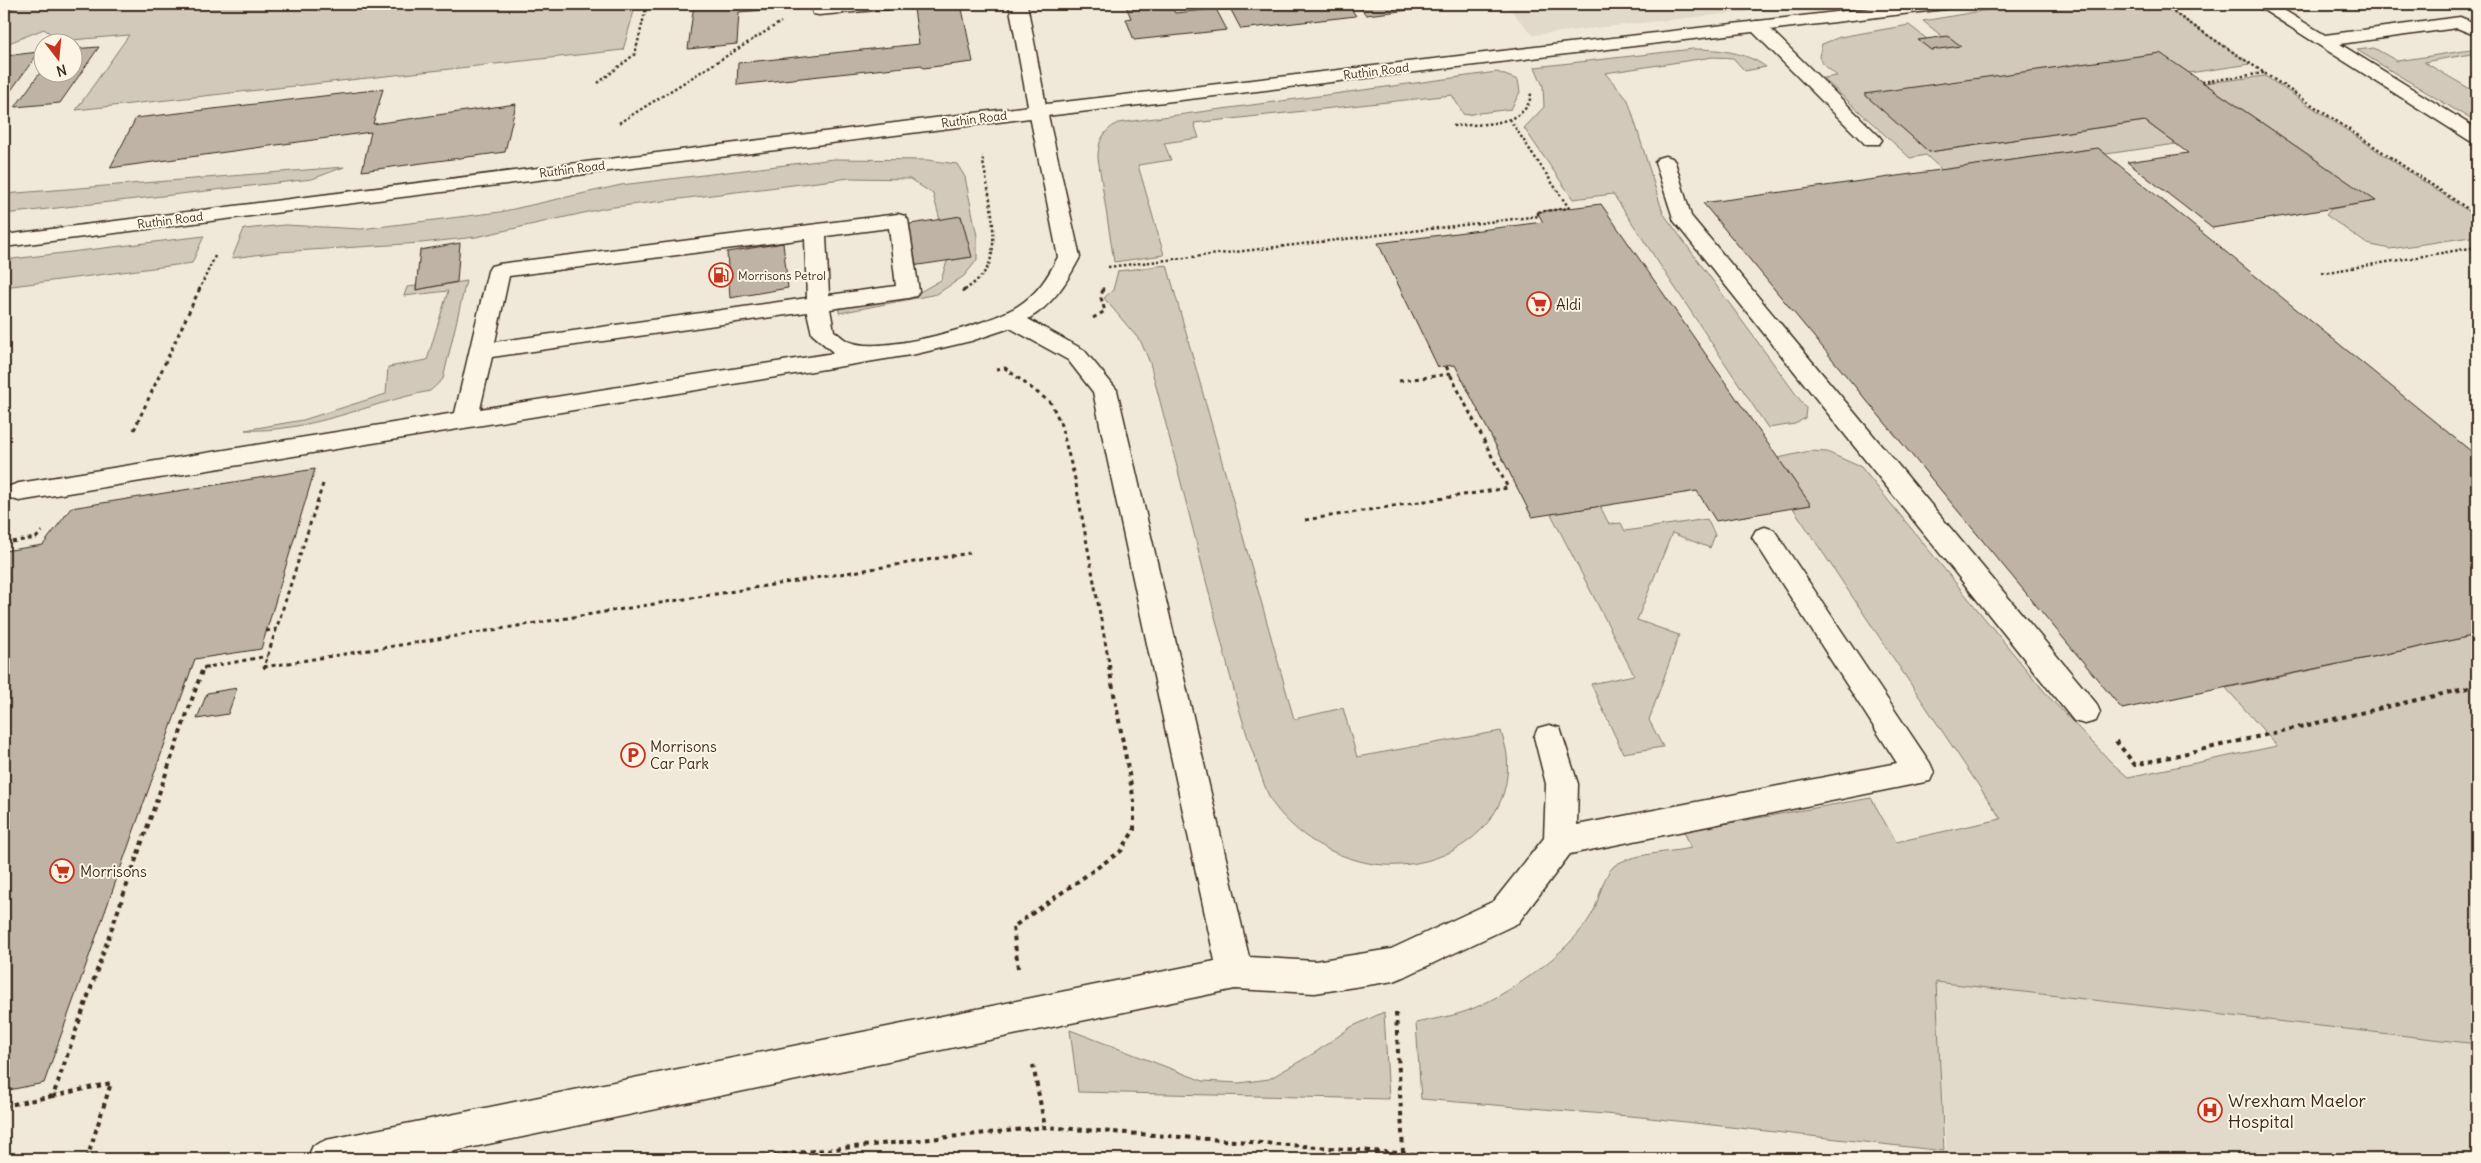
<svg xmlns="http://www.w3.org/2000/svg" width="2481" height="1163" font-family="Delius,sans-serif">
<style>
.built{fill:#e1d9c9}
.green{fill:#d2c9ba;stroke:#867a6c}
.building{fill:#beb3a4;stroke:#3b2a1e}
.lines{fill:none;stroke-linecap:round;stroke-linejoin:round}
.lane-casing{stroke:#3b2a1e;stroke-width:3}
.street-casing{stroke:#3b2a1e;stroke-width:3}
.primary-casing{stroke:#3b2a1e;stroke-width:3}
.path-far2{stroke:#3b2a1e;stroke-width:2.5;stroke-dasharray:2.5 2.5;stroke-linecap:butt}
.path-far1{stroke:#3b2a1e;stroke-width:3;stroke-dasharray:4 4;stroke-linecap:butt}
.path{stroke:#3b2a1e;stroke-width:4;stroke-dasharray:4.5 4.5;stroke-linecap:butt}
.lane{fill:#fcf5e5;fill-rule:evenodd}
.street{fill:#fcf5e5;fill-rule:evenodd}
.primary{fill:#fcf5e5;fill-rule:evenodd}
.rail-casing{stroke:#3b2a1e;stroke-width:4}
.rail{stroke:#fcf5e5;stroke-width:2.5;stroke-dasharray:8;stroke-linecap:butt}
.labels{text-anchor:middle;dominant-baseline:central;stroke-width:4;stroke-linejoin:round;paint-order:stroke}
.far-street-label{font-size:12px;fill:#3b2a1e;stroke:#fcf5e5}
.far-poi-label{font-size:12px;fill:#3b2a1e;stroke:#fcf5e5;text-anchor:start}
.poi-label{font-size:15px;fill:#3b2a1e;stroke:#fcf5e5;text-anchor:start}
.near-poi-label{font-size:18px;fill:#3b2a1e;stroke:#fcf5e5;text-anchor:start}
</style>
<rect width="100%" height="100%" fill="#f0e9d9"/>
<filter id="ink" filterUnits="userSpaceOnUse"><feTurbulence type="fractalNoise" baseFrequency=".02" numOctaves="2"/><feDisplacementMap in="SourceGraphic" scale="10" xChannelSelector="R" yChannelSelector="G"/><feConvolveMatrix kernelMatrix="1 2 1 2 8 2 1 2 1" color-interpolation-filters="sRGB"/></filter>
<g filter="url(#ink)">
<!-- built -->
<g class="built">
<path d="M1505,4H1813L1533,35Z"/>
<path d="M1935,982L2477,1044V1159H1947Z"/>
</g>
<!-- green -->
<g class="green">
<path d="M21,4H636L623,50L76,110L129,35L61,41L44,29L4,45V13Z"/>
<path d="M2057,4H2161L2251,64L2189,73L1865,94L1929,152L2145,121L2176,144L2106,154L2098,148L1942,170L1926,155L1910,158L1823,78L1837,76L1823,64L1819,56L1822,44L1840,37L1909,25L1927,39L1919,40L1931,50L1960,46L1948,36L1943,37L1923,21L1981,11Z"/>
<path d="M2374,48L2397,61L2477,49V53L2424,62L2477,93V123L2357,50Z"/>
<path d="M1693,49C1718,49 1746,52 1766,67L1745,71L1733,58L1713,57L1605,73L1628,100L1663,213L1806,408L1805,418L1795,424L1768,428L1613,194L1573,199L1524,128L1544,107L1543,86L1535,67Z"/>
<path d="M1497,72L1518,80L1520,92L1511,109L1464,115L1452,95L1194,123L1199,138L1164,143L1171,160L1138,165L1164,255L1114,262L1098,158C1098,141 1103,131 1118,123Z"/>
<path d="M2265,76L2477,217V236L2390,249L2367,244L2326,215L2331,209L2375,201L2204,83Z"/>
<path d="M834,159L928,160L957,164L965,177L977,236V260L964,276L937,294L839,313V308L911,297L941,280L947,261L971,257L961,216L940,220L933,194L910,179L850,178L606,208L476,237L421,243L279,252L232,258L244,229L285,225L361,229L500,212L621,185Z"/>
<path d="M344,167L312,179L4,214V194Z"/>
<path d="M204,236L192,263L4,287V260Z"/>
<path d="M1167,265L1294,719L1343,708L1357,757L1501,731C1503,739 1506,747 1507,755C1515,832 1436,876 1368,863C1330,855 1297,836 1274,805C1266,793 1262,777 1257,764C1243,726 1233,687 1223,648C1199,553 1175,458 1150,363L1141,342L1104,298L1113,290L1118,271Z"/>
<path d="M466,281L443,379L430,391C369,403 308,433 245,430L303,420L386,394L388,367L427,360L448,291L404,296L407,287L416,286V290Z"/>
<path d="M1810,451L1827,452L1861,467L2048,696L2114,765L2128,777L2277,746L2226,688L2477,635V1044L1936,982L1944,1151L1641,1117L1421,1099L1416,1023C1432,1019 1449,1017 1464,1012C1506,997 1570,953 1592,914C1600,900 1601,878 1614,866C1629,854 1672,852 1691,848L1684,831L1871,798L1896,842L2001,819L1793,508L1810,505L1778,458Z"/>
<path d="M1600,506L1609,524L1621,523L1625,531L1707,519L1715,535L1710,548L1672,533L1637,620L1679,635L1649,720L1663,747L1623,753L1591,684L1634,675L1551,514Z"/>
<path d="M1384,1012L1389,1099L1078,1092L1070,1030L1203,1081L1239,1083L1269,1079L1316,1052L1351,1027Z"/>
</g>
<!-- building -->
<g class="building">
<path d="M694,4H766V10L739,12L737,44L688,49Z"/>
<path d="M961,4L973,62L923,68L922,65L737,85L738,63L919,44L914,9Z"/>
<path d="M1125,4H1170L1175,13L1216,9L1227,30L1134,40L1126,19L1131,18Z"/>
<path d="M1267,4H1348L1356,16L1241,29L1230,8Z"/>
<path d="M1358,4H1462L1366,15Z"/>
<path d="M1948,36L1961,46L1931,50L1918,40Z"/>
<path d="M99,47L60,103L15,107L42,70V72H72V49Z"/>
<path d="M39,52L4,100V56Z"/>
<path d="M2160,53L2376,201L2212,228L2127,162L2188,153L2145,121L1929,152L1864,94Z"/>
<path d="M383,89L373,124L516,104L505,152L362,171L371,132L110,168L136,118Z"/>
<path d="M2098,148L2477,456V635L2122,709L1703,203Z"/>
<path d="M1601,204L1778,458L1811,505L1716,521L1697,491L1532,517L1455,365L1438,367L1378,243L1543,222L1537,212Z"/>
<path d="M961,216L972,257L912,266L904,225Z"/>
<path d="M460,243L457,282L416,290L420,250Z"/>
<path d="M783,243L788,288L730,298L727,252Z"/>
<path d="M315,469L261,649L195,659L44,1083L4,1091V551L43,545L71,508Z"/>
<path d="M237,688L228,714L197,719L207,693Z"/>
</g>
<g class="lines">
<!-- lane casing -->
<g class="lane-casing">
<g id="lane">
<path d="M811,4H897L894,8L888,9L819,15L813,14Z"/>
<path d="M2254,4H2274L2325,35L2460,17L2477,24V36L2457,28L2340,44L2477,129V143L2470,141Z"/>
<path d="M1757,21L1763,22L1879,136L1882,140L1879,144H1865L1751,30L1748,26L1751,22Z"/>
<path d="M1038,105L1045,107L1047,111L1080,257C1067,282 1053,305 1028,319L1084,350L1117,390L1249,957L1315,961L1391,949L1494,901L1544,838L1546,784L1534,737L1538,728L1549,725L1560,728L1578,784L1577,825L1897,763L1752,537L1756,530L1765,527L1774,530L1930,763L1934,772L1930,781L1570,854L1518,923L1406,976L1394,981L1315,993L1235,989L416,1159H307L313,1146L326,1140L1215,961L1093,392L1068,360L1010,328L971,341L916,354L19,501L10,498L6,492L10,486L19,483L455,413L488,271L491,266L499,264L898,214L905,216L908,220L919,291L916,296L908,298L830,309L834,331C839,334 844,340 850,342C882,355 988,325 1018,306C1037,294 1048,277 1058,257L1029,111L1031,107ZM889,228L896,286L829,295L826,236ZM805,239L807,298L495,342L509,276ZM807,312L812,334L834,353L480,409L492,357Z"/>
<path d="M1665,156L1672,158L1675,162L1691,216L2096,703L2100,712L2096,721L2085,724L2074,721L1674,221L1655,162L1658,158Z"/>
</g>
</g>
<!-- street casing -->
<g class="street-casing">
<path id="street" d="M1009,4H1027L1047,111L1045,115H1031L1029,111Z"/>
</g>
<!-- primary casing -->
<g class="primary-casing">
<path id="primary" d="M1904,4H1954L1951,8L1945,9L1038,117L4,247V235L1038,105Z"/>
</g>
<!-- path-far2 -->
<g class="path-far2">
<path d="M2161,4L2477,215"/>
<path d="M2202,82L2264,73"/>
<path d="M598,83L635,54L647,4"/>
<path d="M619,123L781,22"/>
<path d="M1453,126C1480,124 1531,127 1531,91"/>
<path d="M1108,267L1539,216L1537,212L1569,208L1510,120"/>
<path d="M2322,273L2477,247"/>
<path d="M199,290L216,254"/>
<path d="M965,290C974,283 985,275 989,264C1000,235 987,187 982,156"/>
<path d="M1103,290V287"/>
</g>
<!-- path-far1 -->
<g class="path-far1">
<path d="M962,292L967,288"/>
<path d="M1093,318L1105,311L1101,298L1103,288"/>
<path d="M996,369L1005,368L1051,403L1060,422L1075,479L1110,668"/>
<path d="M1399,381L1450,374L1446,366"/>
<path d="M134,430L200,288"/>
<path d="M323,484L264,667L970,553"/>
<path d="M1305,520L1508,488L1450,374"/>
<path d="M4,543L36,538L42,531"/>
<path d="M266,631L277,629"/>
<path d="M203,668L268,656"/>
</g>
<!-- path -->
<g class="path">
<path d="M264,667H266"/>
<path d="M2116,741L2135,765L2477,686"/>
<path d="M1018,968L1013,927L1121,851L1134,830V801L1109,667"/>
<path d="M1396,1013L1403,1152"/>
<path d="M1033,1065L1045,1127"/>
<path d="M4,1106L53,1096"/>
<path d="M87,1159L111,1083L53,1096L203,668L210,667"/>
<path d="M738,1159L1045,1127L1480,1159"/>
</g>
<!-- lane -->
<use href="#lane" class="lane"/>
<!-- street -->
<use href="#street" class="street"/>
<!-- primary -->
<use href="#primary" class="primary"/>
<!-- rail casing -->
<g class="rail-casing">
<path id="rail" d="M4,7L11,4"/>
</g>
<!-- rail -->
<use href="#rail" class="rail"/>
</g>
</g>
<!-- icons -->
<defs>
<g id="fuel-ring" transform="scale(1.25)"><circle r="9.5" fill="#fcf5e5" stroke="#c8321e" stroke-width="1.5"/><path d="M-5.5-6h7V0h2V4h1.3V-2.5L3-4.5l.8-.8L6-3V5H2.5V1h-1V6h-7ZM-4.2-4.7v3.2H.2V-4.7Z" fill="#c8321e"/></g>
<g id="supermarket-ring" transform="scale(1.25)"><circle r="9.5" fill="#fcf5e5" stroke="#c8321e" stroke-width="1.5"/><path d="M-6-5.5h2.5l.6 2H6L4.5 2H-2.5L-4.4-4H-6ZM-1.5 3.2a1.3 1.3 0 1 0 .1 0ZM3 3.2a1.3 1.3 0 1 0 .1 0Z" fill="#c8321e"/></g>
<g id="parking-ring" transform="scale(1.25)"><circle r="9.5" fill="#fcf5e5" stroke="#c8321e" stroke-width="1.5"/><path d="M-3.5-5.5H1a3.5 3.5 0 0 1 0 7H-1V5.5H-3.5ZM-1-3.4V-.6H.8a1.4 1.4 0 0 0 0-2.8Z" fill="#c8321e"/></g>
<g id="hospital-ring" transform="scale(1.25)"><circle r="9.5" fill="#fcf5e5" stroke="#c8321e" stroke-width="1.5"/><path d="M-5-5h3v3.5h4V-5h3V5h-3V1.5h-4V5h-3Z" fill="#c8321e"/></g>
</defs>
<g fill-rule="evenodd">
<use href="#fuel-ring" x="721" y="275"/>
<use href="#supermarket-ring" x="1539" y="304"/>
<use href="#parking-ring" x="633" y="755"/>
<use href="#supermarket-ring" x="62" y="871"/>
<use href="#hospital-ring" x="2210" y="1110"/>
</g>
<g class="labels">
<!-- far-street labels -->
<g class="far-street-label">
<text transform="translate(1376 71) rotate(-7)">Ruthin Road</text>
<text transform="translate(974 119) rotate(-7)">Ruthin Road</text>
<text transform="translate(572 169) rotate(-7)">Ruthin Road</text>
<text transform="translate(170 220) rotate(-7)">Ruthin Road</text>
</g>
<!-- far-poi labels -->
<g class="far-poi-label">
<text x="738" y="275">Morrisons Petrol</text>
</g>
<!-- poi labels -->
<g class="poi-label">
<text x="1556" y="304">Aldi</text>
<text x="650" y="746">Morrisons<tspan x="650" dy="17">Car Park</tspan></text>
<text x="80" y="871">Morrisons</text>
</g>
<!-- near-poi labels -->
<g class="near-poi-label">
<text x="2228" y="1100">Wrexham Maelor<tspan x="2228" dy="21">Hospital</tspan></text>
</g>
</g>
<!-- margin -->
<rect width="2481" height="1163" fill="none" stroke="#fcf5e5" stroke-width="20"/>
<rect x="10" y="10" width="2461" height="1143" fill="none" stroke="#3b2a1e" stroke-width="2" filter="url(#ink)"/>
<!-- north arrow -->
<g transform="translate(58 58) rotate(164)"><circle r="24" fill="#fcf5e5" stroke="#afa495"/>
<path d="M0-4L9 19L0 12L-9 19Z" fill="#c8321e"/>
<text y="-8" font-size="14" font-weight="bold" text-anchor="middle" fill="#3b2a1e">N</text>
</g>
</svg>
